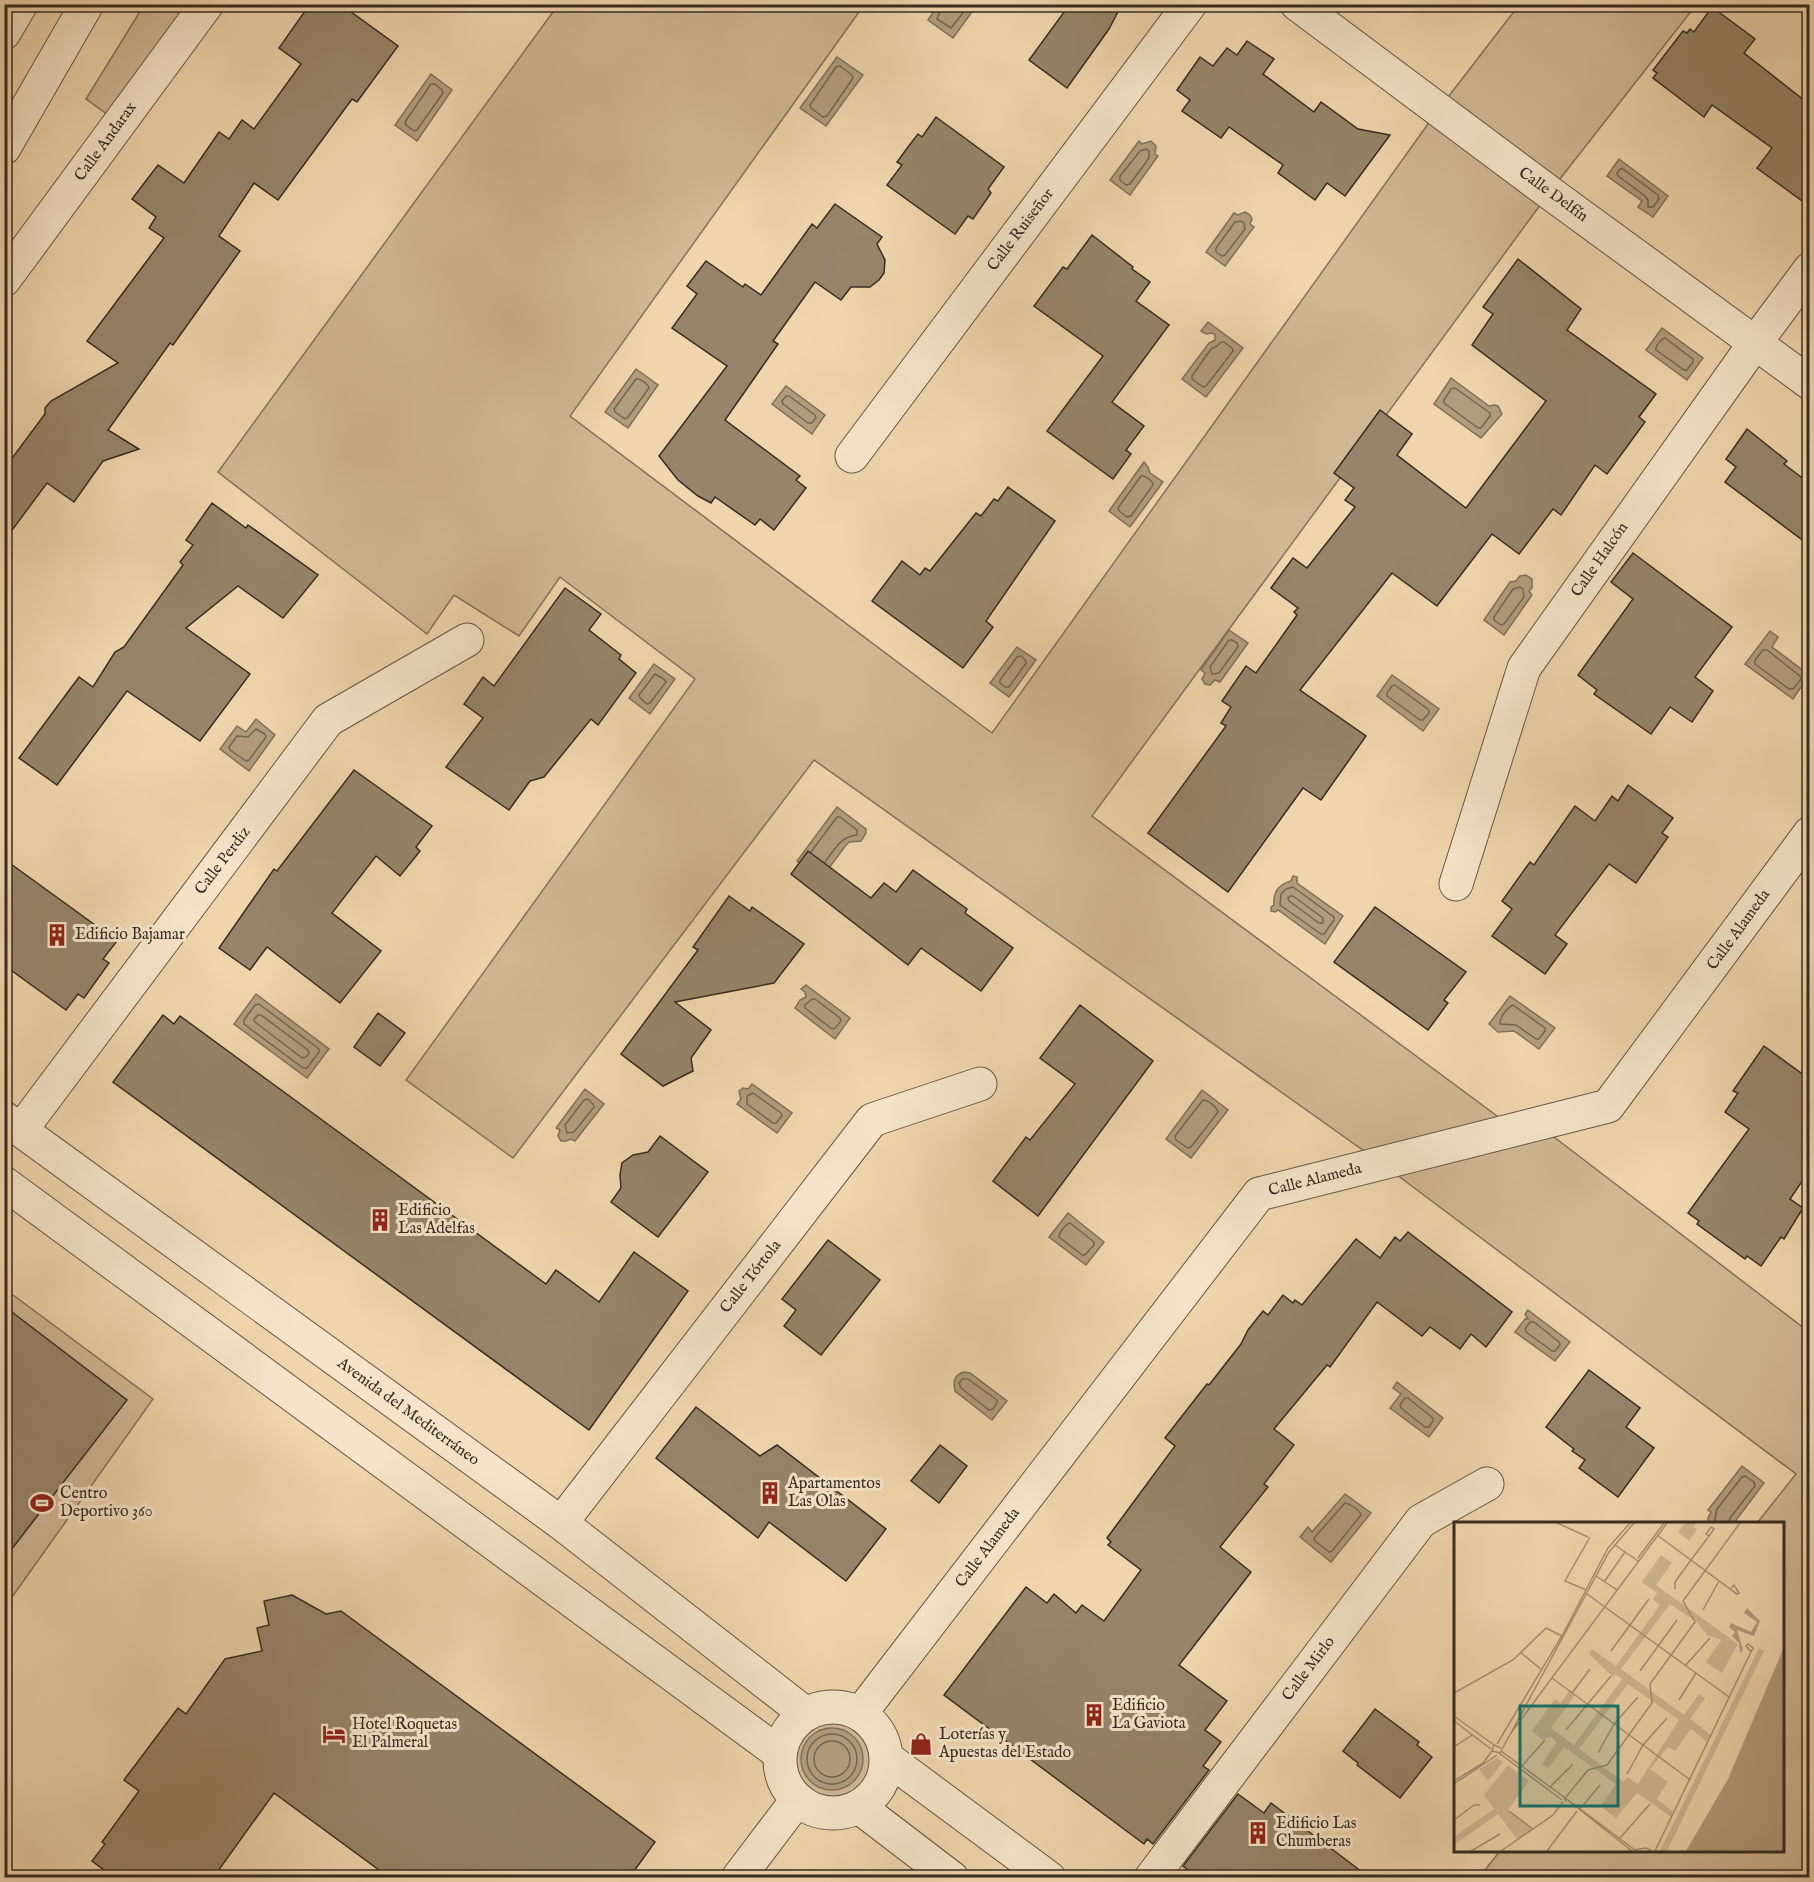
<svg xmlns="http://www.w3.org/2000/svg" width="1814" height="1882" font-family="'IM FELL English',serif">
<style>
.green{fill:#d0b895;stroke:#83725c;stroke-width:1.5}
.water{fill:#b19c7d;stroke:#806f59;stroke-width:1.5}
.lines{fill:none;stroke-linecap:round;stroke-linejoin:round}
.shore{stroke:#746450;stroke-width:1.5}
.building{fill:#97846a;stroke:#362c23;stroke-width:1.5}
.minor-casing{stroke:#645645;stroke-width:35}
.tertiary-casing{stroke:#645645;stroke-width:35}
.minor{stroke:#f5e4c9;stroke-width:33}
.tertiary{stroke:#f5e4c9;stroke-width:33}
.labels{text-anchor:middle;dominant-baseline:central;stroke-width:6;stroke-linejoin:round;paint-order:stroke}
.street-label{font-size:16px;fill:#362c23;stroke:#f5e4c9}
.poi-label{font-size:16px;fill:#362c23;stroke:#f5e4c9;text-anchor:start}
.inset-road{fill:none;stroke:#a69175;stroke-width:1.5}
.view{fill:#0f766e;fill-opacity:0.15;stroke:#0f766e;stroke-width:3}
.inset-edge{fill:none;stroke:#362c23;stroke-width:3}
</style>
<rect width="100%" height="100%" fill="#f0d5ac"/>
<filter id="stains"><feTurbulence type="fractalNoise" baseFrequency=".00333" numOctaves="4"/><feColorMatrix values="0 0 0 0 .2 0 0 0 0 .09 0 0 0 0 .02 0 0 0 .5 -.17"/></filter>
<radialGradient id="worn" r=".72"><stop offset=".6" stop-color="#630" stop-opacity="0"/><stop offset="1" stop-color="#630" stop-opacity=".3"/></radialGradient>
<!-- green -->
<g class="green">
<path d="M144,5H190L111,117L86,99Z"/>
<path d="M558,5H864L570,416L992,733L1438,110L1519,5H1696L1549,193L1092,816L1516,1130L1537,1124L1809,1332V1877L1484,1878L1481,1875L1500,1851L1782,1850V1524L1757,1523L1796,1474L1381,1163L814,760L513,1158L406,1080L695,679L560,577L519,636L454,595L427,634L218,472Z"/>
<path d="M5,1289L153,1399L5,1607Z"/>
<circle cx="833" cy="1760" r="44"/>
</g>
<!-- water -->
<g class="water">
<path d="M938,5V4L977,5L953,38L928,20Z"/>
<path d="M837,57L863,75L826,126L800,108Z"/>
<path d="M431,74L452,90L417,141L395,125Z"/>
<path d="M1139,141L1142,144L1151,141L1156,146L1155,154L1158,156L1130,195L1110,180Z"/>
<path d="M1619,159L1668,196L1653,217L1638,207L1642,201L1607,176Z"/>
<path d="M1245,212L1250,215L1252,219L1250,224L1254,227L1225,266L1206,252L1234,213L1238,215Z"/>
<path d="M1208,322L1243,348L1206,397L1182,379L1209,343L1215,340V335L1212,333L1206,334L1201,331Z"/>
<path d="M1662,328L1703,358L1687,380L1646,350Z"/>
<path d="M636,369L658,385L628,428L605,412Z"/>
<path d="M1451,378L1489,406L1494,405L1498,406L1502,414L1481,438L1434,404Z"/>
<path d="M786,386L825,415L812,434L772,404Z"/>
<path d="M1144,462L1148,467L1150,473L1163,482L1130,527L1109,511Z"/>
<path d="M1526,575L1532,579V588L1529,591L1532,595L1504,635L1484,620L1510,582L1516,581L1520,576Z"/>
<path d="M1229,630L1248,643L1220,682L1215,680L1210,685L1205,684L1202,679L1205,673L1201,670Z"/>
<path d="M1770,631L1778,637L1772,647L1809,675L1793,699L1745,664Z"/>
<path d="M1017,647L1036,660L1009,697L990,683Z"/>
<path d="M654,664L675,679L650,714L629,698Z"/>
<path d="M1392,675L1439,709L1423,731L1377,696Z"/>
<path d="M256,719L275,735L249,771L220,749L237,726L246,732Z"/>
<path d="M837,807L866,829V833L861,841L849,842L846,845L821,879L797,861Z"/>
<path d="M1293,876L1297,877V883L1343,916L1325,944L1278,910L1275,912L1271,911V907L1274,905C1273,892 1278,885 1291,881Z"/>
<path d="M806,985L850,1018L835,1039L795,1008L800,1000L806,997L805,992L801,989Z"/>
<path d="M256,994L329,1049L307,1078L234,1024Z"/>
<path d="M1510,996L1555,1028L1539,1049L1514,1031L1498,1032L1489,1024Z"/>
<path d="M752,1084L792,1113L777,1133L737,1104L741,1099L739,1091L743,1088L748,1089Z"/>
<path d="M585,1089L604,1104L575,1141L571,1139L566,1141H561L558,1136L560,1130L556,1128Z"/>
<path d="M1202,1090L1228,1110L1191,1158L1166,1139Z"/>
<path d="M1068,1213L1104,1242L1086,1265L1049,1237Z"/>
<path d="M1528,1310L1570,1342L1555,1361L1515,1332L1525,1319H1528L1525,1314Z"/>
<path d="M964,1372L970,1373L1007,1401L992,1420L955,1391C953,1381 954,1375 964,1372Z"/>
<path d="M1397,1382L1443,1418L1429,1437L1390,1408L1401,1394L1393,1388Z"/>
<path d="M1742,1466L1764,1483L1734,1523H1708V1518L1711,1512L1708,1510Z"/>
<path d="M1345,1494L1371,1513L1331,1562L1300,1537L1308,1527L1312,1532Z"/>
<circle cx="832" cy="1759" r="31"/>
</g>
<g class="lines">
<!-- shore -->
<g class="shore">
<path d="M943,4L937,19L951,28L970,4"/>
<path d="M840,66L852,75L853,78L827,116L823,117L811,108L810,105L836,67Z"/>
<path d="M431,84H435L442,90L443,93L417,130L414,131L406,125L405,122Z"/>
<path d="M1146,149L1149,151V158L1130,184L1126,185L1120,180V176L1140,151Z"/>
<path d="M1620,169H1623L1658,195L1659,199L1653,207H1648V200L1645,196L1618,176L1617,173Z"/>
<path d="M1241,221L1244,223L1245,229L1225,255L1222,256L1216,252V248L1235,222Z"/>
<path d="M1665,338L1693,359V362L1687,370H1684L1656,350C1655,346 1661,339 1665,338Z"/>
<path d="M1221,342H1224L1232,348L1233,351L1206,386L1203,387L1192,379V376L1211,349L1217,346Z"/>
<path d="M636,379C640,378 648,384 649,388L628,417L625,419L615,412L614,409Z"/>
<path d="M1455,388L1490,413V416L1481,428H1478L1444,403V400L1451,389Z"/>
<path d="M786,396H789L815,415L816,418L812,423H808L783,404L782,401Z"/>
<path d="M1141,476C1145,475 1153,481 1153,485L1131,516L1127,517L1119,511L1118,508Z"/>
<path d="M1520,587L1523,589L1524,597L1504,624L1501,625L1494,620V617L1513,589Z"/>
<path d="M1229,640H1232L1237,643L1238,647L1219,673L1212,674L1210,667Z"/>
<path d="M1763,650H1767L1800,676L1801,679L1793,689H1789L1755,664V660Z"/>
<path d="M1021,656L1025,660L1026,663L1009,687H1005L1000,683V680L1017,657Z"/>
<path d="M655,674L664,679L666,682L650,703L647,704L640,698L639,695Z"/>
<path d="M1395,685L1429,710V713L1423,720H1420L1387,696V693L1392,686Z"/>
<path d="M256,729L265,734L266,737L249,760L246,761L230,750L229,747L237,736L248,737Z"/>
<path d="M811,852L837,817H840L857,830V835C840,837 835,849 825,862"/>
<path d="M1293,887L1334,917V920L1324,934H1321L1280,905L1281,894L1286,889Z"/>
<path d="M1290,896H1293L1323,918V923H1319L1289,901L1288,898Z"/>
<path d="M812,999H815L840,1018L841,1021L835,1028L832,1029L805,1008V1005Z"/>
<path d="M259,1004L319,1049V1052L307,1068H303L244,1024V1020L255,1005Z"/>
<path d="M1513,1005L1545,1028V1031L1539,1039H1536L1516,1025L1500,1024C1499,1018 1508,1007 1513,1005Z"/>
<path d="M258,1015H261L308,1050L309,1053L306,1057L302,1058L255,1022L254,1019Z"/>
<path d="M753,1093L781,1113L782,1116L776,1123H773L747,1104V1096Z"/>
<path d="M588,1099L593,1104L594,1107L574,1132L567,1133L565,1125L584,1100Z"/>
<path d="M1203,1100C1208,1100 1217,1107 1218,1112L1191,1147L1188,1148L1176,1140L1175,1136Z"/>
<path d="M1070,1223L1094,1242V1245L1085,1255H1082L1059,1237C1059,1232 1066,1224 1070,1223Z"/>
<path d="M1530,1322H1534L1559,1342L1560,1345L1555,1351H1552L1526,1332L1525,1329Z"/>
<path d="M962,1379H968L997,1400V1403L993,1409L989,1410L961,1388L959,1383Z"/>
<path d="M1405,1398H1408L1433,1418V1421L1429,1427H1425L1401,1408L1400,1405Z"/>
<path d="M1345,1503C1350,1504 1360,1510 1361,1515L1332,1551L1329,1552L1315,1541L1314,1538Z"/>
<path d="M1714,1524L1717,1509L1742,1477L1745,1476L1754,1482L1755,1486L1730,1518L1729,1524"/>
<circle cx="832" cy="1759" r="25"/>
<circle cx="832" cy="1759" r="18"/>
</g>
</g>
<!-- building -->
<g class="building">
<path d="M310,4H340L398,46L357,102L352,99L278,200L254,183L219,236L240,251L173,345L170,343L108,430L139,449L103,461L74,502L47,483L4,541V469L45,414V408L51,401L118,363L87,341L164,238L149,228L156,217L132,199L158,165L184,183L219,132L229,139L242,120L254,129L301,64L279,48Z"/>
<path d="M1070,4H1122L1109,29L1067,88L1029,60Z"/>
<path d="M1712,7L1755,39L1744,53L1809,104V206L1757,168L1772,148L1712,105L1704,117L1653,78L1657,73L1653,70L1683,31L1687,33L1690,29L1694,32Z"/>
<path d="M1247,41L1274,59L1263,74L1314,112L1321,102L1358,129L1390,135L1345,196L1327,183L1315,200L1278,173L1283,165L1229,127L1221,138L1182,111L1190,100L1177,90L1200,57L1213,66L1227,48L1237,55Z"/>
<path d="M936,117L1004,167L988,189L991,193L973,219L968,216L955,234L887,185L902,165L897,162L908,147L918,134L922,137Z"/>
<path d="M835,204L882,237L877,244L885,260L884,273L879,280L870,287H851L841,300L815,282L773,341L778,344L725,420L800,476L796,480L806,488L774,530L760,519L755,525L715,497L711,503L698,496L678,480L659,456L727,366L672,328L697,294L687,286L706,261L743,287L745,284L761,295L812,224L817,228Z"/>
<path d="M1092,235L1133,267L1132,269L1150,282L1136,301L1169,325L1112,402L1144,426L1126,450L1131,454L1113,479L1047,431L1103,356L1034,306L1063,267L1067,269Z"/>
<path d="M1518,259L1581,309L1567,330L1656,394L1639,417L1645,422L1607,474L1595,465L1561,515L1553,509L1519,554L1492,534L1437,606L1392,573L1300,690L1366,736L1321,800L1303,788L1228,892L1148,833L1226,726L1221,723L1231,707L1222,701L1246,666L1256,673L1297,615L1294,612L1298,608L1271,588L1293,558L1307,568L1355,507L1345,500L1354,488L1334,473L1380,410L1412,434L1397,455L1466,508L1546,401L1472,345L1493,314L1483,307Z"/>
<path d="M1747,429L1787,461L1784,464L1809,483V545L1725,482L1736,467L1726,459Z"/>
<path d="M1008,487L1055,521L986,621L993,627L963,668L872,601L902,561L920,575L925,568L930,571L976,513L981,516L994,499L998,501Z"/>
<path d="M212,503L246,528L248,525L318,575L283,618L238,586L186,628L250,674L200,741L127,691L57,785L19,758L79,677L93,687L115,652L124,647L183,565L180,562L193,545L186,540Z"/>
<path d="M1633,553L1732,627L1695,677L1713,691L1692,722L1670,707L1651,734L1594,694L1597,690L1578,675L1633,599L1611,582Z"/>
<path d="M565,588L601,614L589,630L621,655L619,659L636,673L598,725L591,719L544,777L530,781L509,810L446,767L483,718L464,704L483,677L494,686Z"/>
<path d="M354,770L432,826L416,847L420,851L400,876L376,856L332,913L381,951L340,1003L267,947L250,970L219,948L274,869L277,871Z"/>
<path d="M1628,785L1673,818L1662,833L1668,837L1636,883L1609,864L1555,935L1567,944L1545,974L1492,936L1512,909L1502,901L1530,862L1534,865L1575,806L1595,821L1612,796L1618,801Z"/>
<path d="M808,851L871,898L884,883L896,892L913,870L967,909L965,913L1013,948L981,991L921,948L908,965L791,874Z"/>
<path d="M4,859L117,941L103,959L109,963L84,998L78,994L66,1010L4,965Z"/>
<path d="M729,896L750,911L752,907L804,944L774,983L675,1002L711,1030L691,1058L693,1071L663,1086L621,1054L698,950L693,947Z"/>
<path d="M1375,907L1466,972L1444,1000L1448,1003L1428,1030L1334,962Z"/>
<path d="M1080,1005L1153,1061L1038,1216L993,1181L1026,1137L1030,1140L1075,1084L1040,1058Z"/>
<path d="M378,1013L405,1033L380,1066L354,1047Z"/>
<path d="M163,1015L174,1024L180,1016L546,1284L556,1270L599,1302L634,1252L688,1291L589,1430L113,1082Z"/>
<path d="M1764,1046L1809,1079V1171L1790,1199L1803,1208L1784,1239L1781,1237L1761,1266L1747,1256L1745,1259L1697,1224L1699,1221L1688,1213L1749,1129L1725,1112L1738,1093L1733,1091Z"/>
<path d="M660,1136L708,1172L658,1237L611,1202L621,1188L620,1175L622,1163L633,1155L648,1152Z"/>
<path d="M1408,1232L1512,1312L1486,1347L1471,1334L1460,1349L1430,1327L1422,1336L1377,1302L1330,1367L1327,1365L1274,1429L1294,1445L1264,1484L1268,1487L1220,1547L1251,1572L1179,1665L1227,1701L1205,1730L1221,1742L1203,1766L1209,1770L1153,1844L1147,1839L1144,1844L944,1695L1026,1587L1047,1603L1054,1594L1076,1613L1082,1605L1104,1621L1141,1570L1108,1545L1111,1542L1107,1538L1175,1446L1165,1438L1207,1384L1209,1385L1241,1344L1248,1330L1263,1311L1268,1315L1283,1295L1293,1303L1295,1300L1302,1305L1356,1239L1380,1258L1395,1237L1400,1241Z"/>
<path d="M828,1240L880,1280L821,1355L784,1326L796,1310L782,1299Z"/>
<path d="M4,1306L127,1400L4,1559Z"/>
<path d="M1589,1370L1640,1408L1626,1427L1654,1448L1618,1497L1579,1468L1585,1460L1572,1451L1574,1449L1546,1427Z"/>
<path d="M696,1407L760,1456L777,1445L886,1529L846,1581L769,1522L758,1538L656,1458Z"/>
<path d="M940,1445L967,1466L939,1503L911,1481Z"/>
<path d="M292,1595L326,1614L341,1611L655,1842L629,1878H390L274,1793L213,1878H115L92,1861L105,1844L102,1842L139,1791L124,1780L178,1708L186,1714L225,1659L262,1651L257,1628L269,1625L264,1601Z"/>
<path d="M1375,1709L1419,1742L1417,1745L1432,1757L1400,1798L1357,1765L1358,1763L1343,1751Z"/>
<path d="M1238,1794L1264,1813L1271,1803L1370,1878H1198L1183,1866Z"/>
</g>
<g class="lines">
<!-- minor casing -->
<g class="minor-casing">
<g id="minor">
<path d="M1297,4L1550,193L1810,383"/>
<path d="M4,280L207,4"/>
<path d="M852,456L1190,4"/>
<path d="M1456,884L1524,668L1755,343L1810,269"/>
<path d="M4,1118L561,1523L806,1714"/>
<path d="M21,1130L328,720L467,640"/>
<path d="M4,1183L779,1753"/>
<path d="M561,1523L872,1120L980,1084"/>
<circle cx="833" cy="1760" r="53"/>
<path d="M860,1714L1259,1194L1608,1106L1810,833"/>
<path d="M887,1758L1049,1878"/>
<path d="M859,1807L952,1878"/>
<path d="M738,1878L797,1800"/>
<path d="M1151,1878L1421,1521L1487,1484"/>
</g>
</g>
<!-- tertiary casing -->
<g class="tertiary-casing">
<g id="tertiary">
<path d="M4,33L21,4"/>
<path d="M4,148L87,4"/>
</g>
</g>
<!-- minor -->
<use href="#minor" class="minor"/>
<!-- tertiary -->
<use href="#tertiary" class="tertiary"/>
</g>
<!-- icons -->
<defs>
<g id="building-bare" transform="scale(1.8)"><path d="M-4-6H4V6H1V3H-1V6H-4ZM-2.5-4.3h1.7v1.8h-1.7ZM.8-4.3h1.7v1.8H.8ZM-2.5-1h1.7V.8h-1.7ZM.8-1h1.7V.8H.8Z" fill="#8f2418" stroke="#f5e4c9" stroke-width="2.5" paint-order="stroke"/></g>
<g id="stadium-bare" transform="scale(1.8)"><path d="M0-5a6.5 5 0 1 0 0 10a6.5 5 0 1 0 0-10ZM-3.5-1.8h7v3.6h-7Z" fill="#8f2418" stroke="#f5e4c9" stroke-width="2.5" paint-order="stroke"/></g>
<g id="hotel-bare" transform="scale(1.8)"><path d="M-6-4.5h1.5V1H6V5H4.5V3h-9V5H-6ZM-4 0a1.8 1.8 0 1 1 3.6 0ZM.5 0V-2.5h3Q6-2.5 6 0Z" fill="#8f2418" stroke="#f5e4c9" stroke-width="2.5" paint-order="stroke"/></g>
<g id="shop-bare" transform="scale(1.8)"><path d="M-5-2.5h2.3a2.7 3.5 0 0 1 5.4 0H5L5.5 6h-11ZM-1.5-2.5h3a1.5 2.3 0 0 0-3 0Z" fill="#8f2418" stroke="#f5e4c9" stroke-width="2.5" paint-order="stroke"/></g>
</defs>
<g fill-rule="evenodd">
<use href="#building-bare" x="57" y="935"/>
<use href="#building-bare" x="380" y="1220"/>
<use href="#building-bare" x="770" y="1493"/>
<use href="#stadium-bare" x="42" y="1503"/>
<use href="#building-bare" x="1094" y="1715"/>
<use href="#hotel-bare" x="334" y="1734"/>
<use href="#shop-bare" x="921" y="1744"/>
<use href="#building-bare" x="1258" y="1833"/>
</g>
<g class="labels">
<!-- street labels -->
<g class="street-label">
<text transform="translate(106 142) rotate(-54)">Calle Andarax</text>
<text transform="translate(1553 195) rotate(36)">Calle Delfín</text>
<text transform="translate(1021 230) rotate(-53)">Calle Ruiseñor</text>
<text transform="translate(1600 560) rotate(-55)">Calle Halcón</text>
<text transform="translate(223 861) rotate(-53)">Calle Perdiz</text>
<text transform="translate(1739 930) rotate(-54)">Calle Alameda</text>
<text transform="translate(1315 1180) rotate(-14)">Calle Alameda</text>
<text transform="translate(751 1277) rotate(-52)">Calle Tórtola</text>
<text transform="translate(408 1412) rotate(36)">Avenida del Mediterráneo</text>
<text transform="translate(988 1548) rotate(-53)">Calle Alameda</text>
<text transform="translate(1309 1669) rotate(-53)">Calle Mirlo</text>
</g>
<!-- poi labels -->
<g class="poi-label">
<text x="75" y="935">Edificio Bajamar</text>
<text x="398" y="1211">Edificio<tspan x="398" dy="18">Las Adelfas</tspan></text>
<text x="788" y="1484">Apartamentos<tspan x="788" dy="18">Las Olas</tspan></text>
<text x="60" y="1494">Centro<tspan x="60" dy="18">Deportivo 360</tspan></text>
<text x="1112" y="1706">Edificio<tspan x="1112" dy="18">La Gaviota</tspan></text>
<text x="352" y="1725">Hotel Roquetas<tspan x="352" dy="18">El Palmeral</tspan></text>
<text x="939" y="1735">Loterías y<tspan x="939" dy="18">Apuestas del Estado</tspan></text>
<text x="1276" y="1824">Edificio Las<tspan x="1276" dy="18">Chumberas</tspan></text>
</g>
</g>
<!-- overview -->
<g transform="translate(1454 1522)">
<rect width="330" height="330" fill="#f0d5ac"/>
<path d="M231,1H242L239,5L243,7L235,19L224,10ZM207,33L218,41L202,63L284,122L268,151L252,140L267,118L253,113L243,100L216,82L167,147L230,193L245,172L251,176L236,197L257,213L253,220L237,207L221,229L214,225L196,247L214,260L203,277L219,290L217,295L183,271L162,296L146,284L162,262L110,225L94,246L88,242L103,220L97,215L89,218L78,209L101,177L107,181L115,169L121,173L97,206L120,223L168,157L161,152L159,155L135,132L138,127L162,144L206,83L199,77L203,71L188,60ZM174,162L225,198L184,262L173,255L170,260L125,227ZM305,126L310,129L213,329H206ZM43,236L49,240L34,259L25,247ZM54,243L75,259L54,288L78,307L63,317L44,292L0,323V315L40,287L30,273Z" fill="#d0b895" fill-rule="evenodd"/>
<path d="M293,86L306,99L300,114L283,108L289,128L286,131L285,121L278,114L281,110L275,105L277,101L297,110L303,100L290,91ZM330,125V329H232L274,257Z" fill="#b19c7d"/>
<path class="inset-road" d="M103,1L134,15M203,13L283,72L285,71L280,63L277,66M161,23L184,39M184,36L210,1M142,54L163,68M150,60L171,30M221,67V60L237,38L255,14L260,7L257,5L252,12L255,14M132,68L111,59L136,15M133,72L275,175M249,88L265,59M294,122L299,126L297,130L292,124ZM157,129L195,77M66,130L88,148M231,144L256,116M186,149L223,98M98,156L235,257M0,171L59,138L92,106L108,114M118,171L136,147M225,178L242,151M0,194L40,223M0,199L37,227M112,208L157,154M57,211L213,1M43,222L109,112L154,26L176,1M0,225L18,213M47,226L40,223L38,229L46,231L155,30L180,1M47,229L110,275M45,231L108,278M144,231L160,202L184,175M68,244L91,218M173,252L189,223L213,196M0,259L29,241L38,229M0,262L43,233M96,265L119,242M112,275L134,248L153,243L198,181L196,162L241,100L229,79L286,1M114,278L181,328M112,280L110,275L178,329M126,287L146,263M55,289L79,307M0,298L20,283H26M166,316L196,282M180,328L192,326L198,329M17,329L46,312M47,329L99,293L109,280M93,329L123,289M201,329L297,130"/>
<path class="view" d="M66,184H164V284H66Z"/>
<rect width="330" height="330" class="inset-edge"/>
</g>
<!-- margin -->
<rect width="1814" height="1882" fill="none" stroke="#f0d5ac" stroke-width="24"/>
<rect x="6" y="6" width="1802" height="1870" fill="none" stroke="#362c23" stroke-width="3"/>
<rect x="12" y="12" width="1790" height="1858" fill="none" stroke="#362c23" stroke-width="1.5"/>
<rect width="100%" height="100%" filter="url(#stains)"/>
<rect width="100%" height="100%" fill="url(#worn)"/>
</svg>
